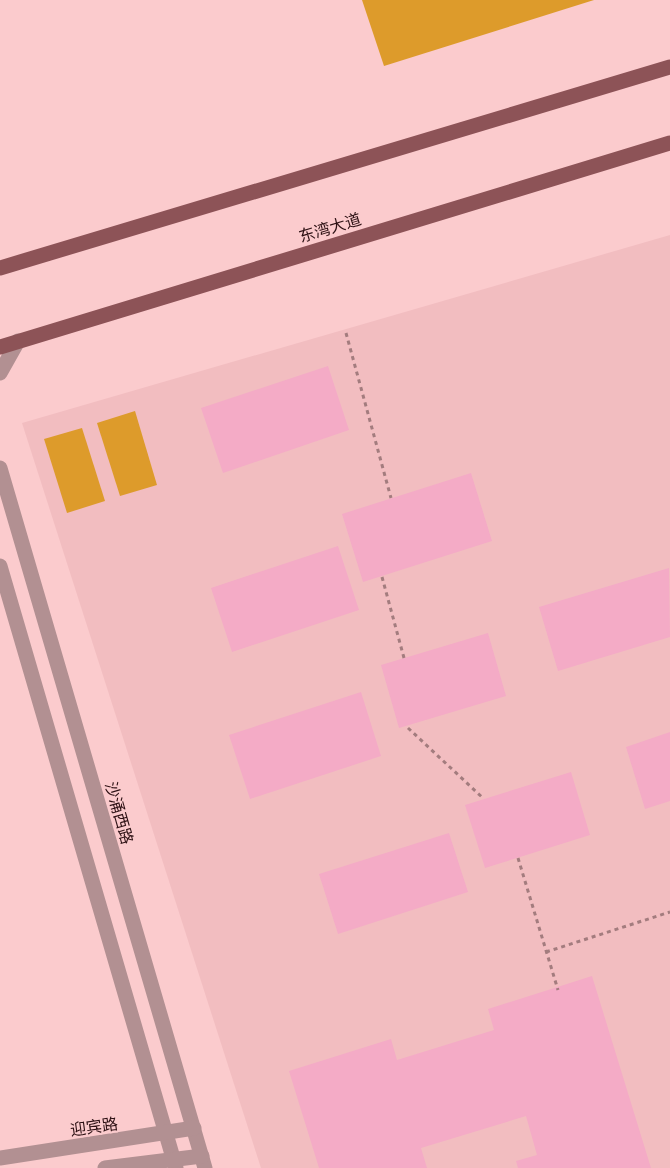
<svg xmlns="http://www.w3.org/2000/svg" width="670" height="1168" font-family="'Times New Roman','Noto Sans SC',serif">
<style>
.built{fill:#f2bdc0}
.green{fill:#dd9b2b}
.building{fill:#f4abc6}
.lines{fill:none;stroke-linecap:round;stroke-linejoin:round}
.path{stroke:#a37c7e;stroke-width:3;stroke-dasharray:4 4;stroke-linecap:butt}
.minor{stroke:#b29092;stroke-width:15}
.major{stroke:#8d5357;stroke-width:15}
.labels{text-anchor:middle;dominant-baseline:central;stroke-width:4;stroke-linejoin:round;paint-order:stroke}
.street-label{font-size:16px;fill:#2c1013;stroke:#fbcbcd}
</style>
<rect width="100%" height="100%" fill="#fbcbcd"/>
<!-- built -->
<path class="built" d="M670,235V1168H261L22,423Z"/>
<!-- green -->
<g class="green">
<path d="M362,0H594L384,66Z"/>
<path d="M135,411L157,485L120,496L97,423Z"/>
<path d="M82,428L105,501L67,513L44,439Z"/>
</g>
<!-- building -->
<g class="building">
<path d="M328,366L349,430L223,473L201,408Z"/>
<path d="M471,473L492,541L363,582L342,514Z"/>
<path d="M338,546L359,610L232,652L211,588Z"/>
<path d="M669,568L670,637L558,671L539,607Z"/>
<path d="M488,633L506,696L399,728L381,665Z"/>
<path d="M361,692L381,756L250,799L229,735Z"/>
<path d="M670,732V801L645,809L626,747Z"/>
<path d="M571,772L590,835L485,868L465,805Z"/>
<path d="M449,833L468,892L338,934L319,874Z"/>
<path d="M592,976L651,1168H518L516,1161L537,1155L526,1116L421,1148L427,1168H319L289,1071L391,1039L397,1060L494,1030L488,1009Z"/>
</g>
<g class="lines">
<!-- path -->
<g class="path">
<path d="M346,333L391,498"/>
<path d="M382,577L404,658"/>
<path d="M408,728L484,799"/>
<path d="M518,858L558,990"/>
<path d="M546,952L670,912"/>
</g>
<!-- minor -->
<g class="minor">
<path d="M0,373L18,341"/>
<path d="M0,468L205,1168"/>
<path d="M0,566L176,1168"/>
<path d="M0,1158L194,1128"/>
<path d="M105,1168L202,1156"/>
</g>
<!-- major -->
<g class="major">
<path d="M0,268L670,67"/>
<path d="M0,347L670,143"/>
</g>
</g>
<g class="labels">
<!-- street labels -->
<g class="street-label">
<text transform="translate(330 228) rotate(-17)">东湾大道</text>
<text transform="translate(119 813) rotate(74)">沙涌西路</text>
<text transform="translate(94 1127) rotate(-8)">迎宾路</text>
</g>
</g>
</svg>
